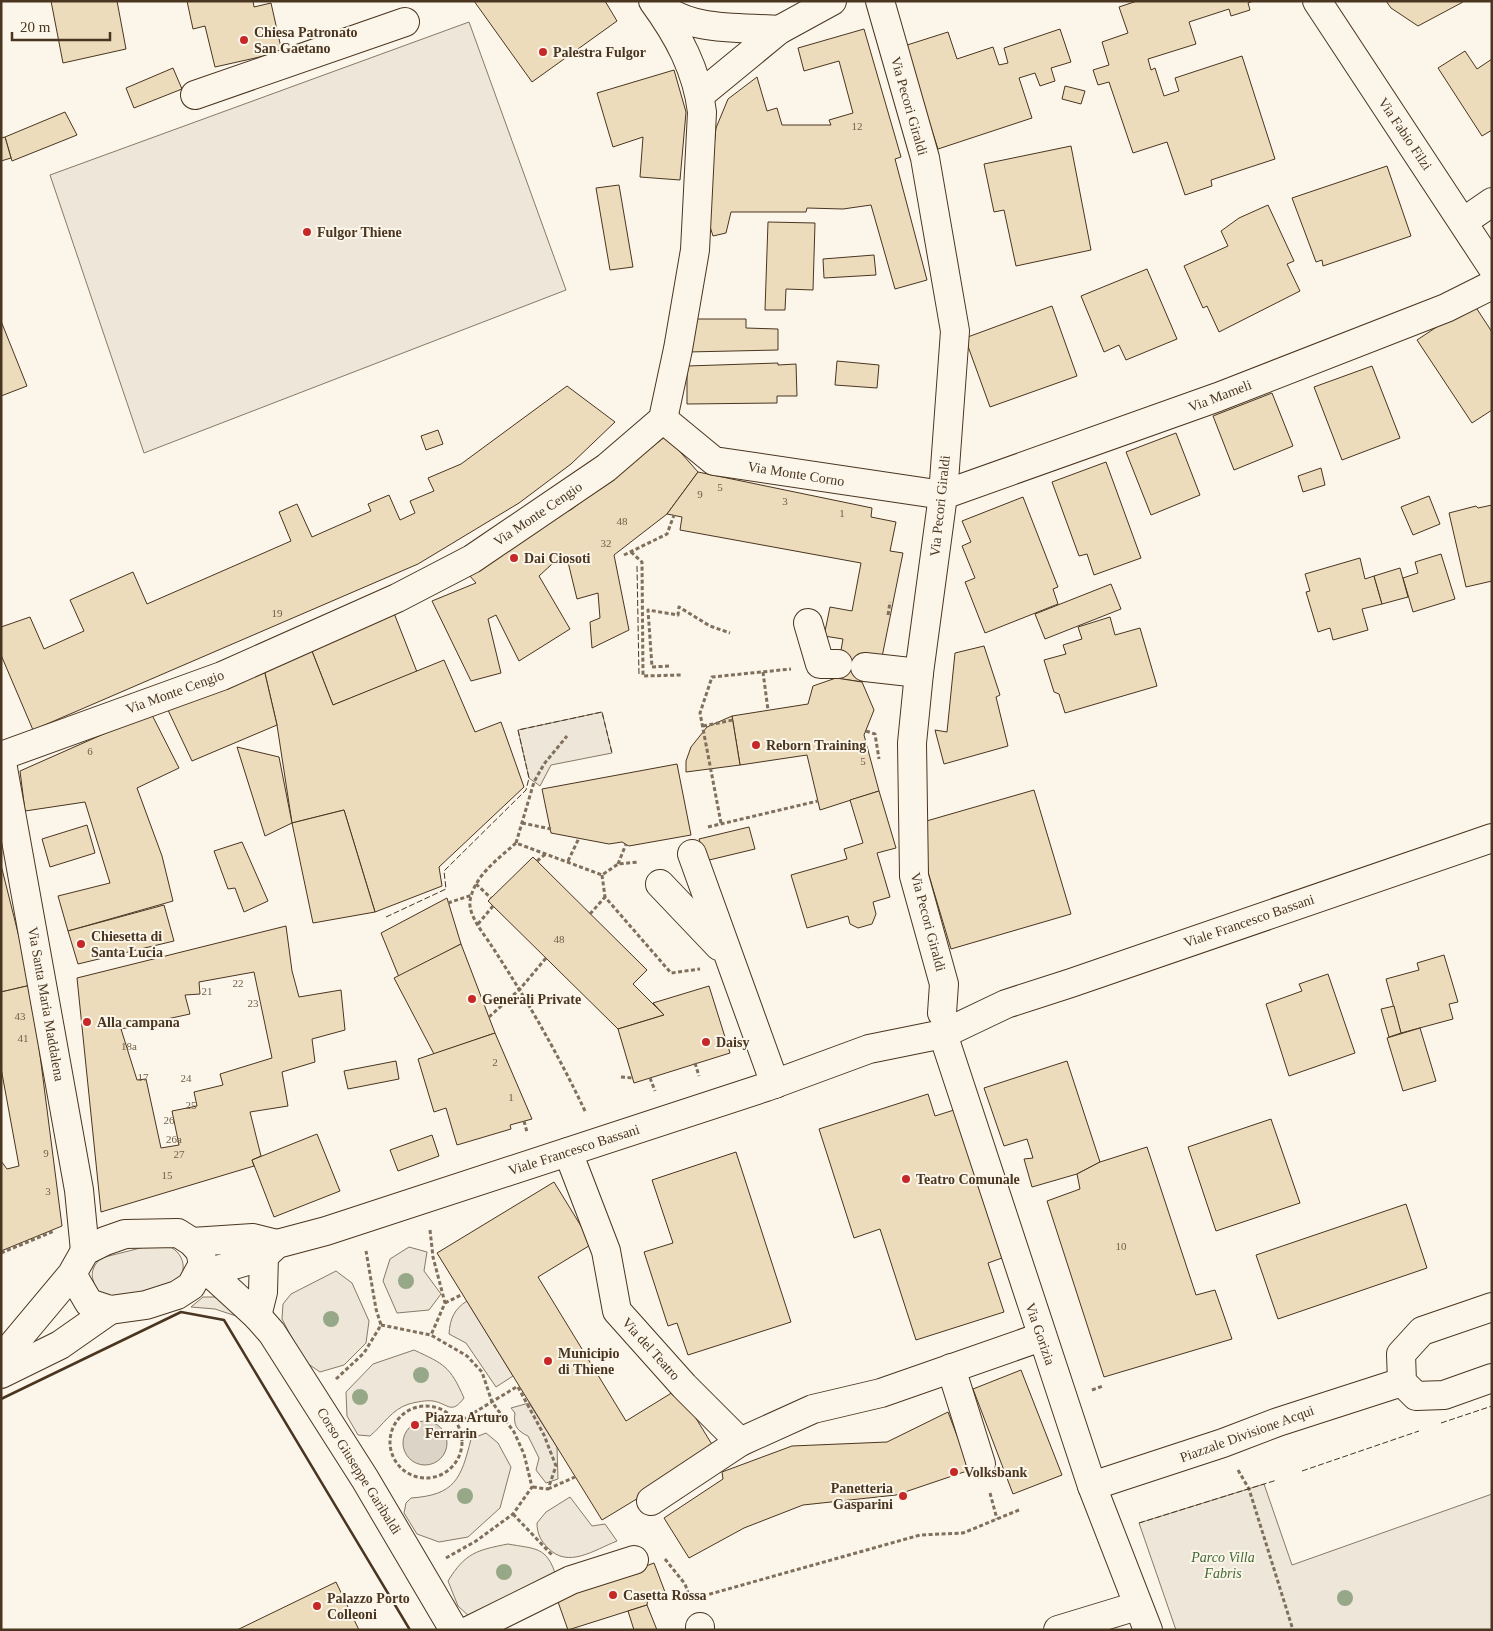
<svg xmlns="http://www.w3.org/2000/svg" width="1493" height="1631" font-family="'Times New Roman',serif">
<style>
.green{fill:#ede6d9;stroke:#887966}
.water{fill:#dcd4c6;stroke:#887966}
.building{fill:#ecdcbc;stroke:#4a3520;fill-rule:evenodd}
.lines{fill:none;stroke-linecap:round;stroke-linejoin:round}
.minor-casing{stroke:#4a3520;stroke-width:30}
.path{stroke:#7f6f5c;stroke-width:3;stroke-dasharray:4 2.5;stroke-linecap:butt}
.minor{stroke:#fbf6e9;stroke-width:28}
.fence{stroke:#4a3520;stroke-width:1;stroke-dasharray:6 2.5;stroke-linecap:butt}
.wall{stroke:#4a3520;stroke-width:2.5}
.tree{fill:#96a887}
.poi-dot{fill:#c62828;stroke:#fbf6e9;stroke-width:2}
.labels{text-anchor:middle;dominant-baseline:central;stroke-width:4;stroke-linejoin:round;paint-order:stroke}
.number-label{font-size:11px;fill:#725f47}
.poi-label{font-size:14px;font-weight:bold;fill:#4a3520;stroke:#fbf6e9;text-anchor:start}
.street-label{font-size:14px;fill:#4a3520;stroke:#fbf6e9}
.park-label{font-size:14px;font-style:italic;fill:#436837;stroke:#fbf6e9}
</style>
<rect width="100%" height="100%" fill="#fbf6e9"/>
<!-- green -->
<g class="green">
<path d="M469,22L566,290L144,453L50,175Z"/>
<path d="M602,712L612,753L551,765L540,786L529,778L518,730Z"/>
<path d="M156,1244C179,1243 193,1267 175,1284L120,1299L100,1294C91,1279 88,1271 101,1258Z"/>
<path d="M409,1247L427,1252L424,1271L441,1294L429,1310L397,1313L383,1281L390,1259Z"/>
<path d="M336,1271L352,1283L369,1321L366,1343L344,1365L320,1372L304,1361L282,1319L283,1304L291,1294Z"/>
<path d="M203,1297H220L239,1317L215,1309L191,1307Z"/>
<path d="M467,1301L513,1376L496,1387L466,1343L449,1334C450,1319 454,1309 467,1301Z"/>
<path d="M414,1350C444,1364 450,1366 464,1398C451,1415 449,1404 433,1401C427,1400 416,1402 409,1404C392,1409 383,1425 370,1436L358,1435L347,1416L346,1392L373,1364Z"/>
<path d="M529,1403L557,1447L558,1479L546,1483L536,1470L539,1458L528,1436C517,1431 513,1425 515,1413L511,1408Z"/>
<path d="M486,1433L498,1443L511,1467L500,1508L468,1537L439,1542L417,1534L404,1513L406,1503L411,1498C455,1495 461,1479 471,1439Z"/>
<path d="M1264,1484L1292,1565L1492,1494V1630H1176L1139,1523Z"/>
<path d="M570,1497L592,1526L605,1524L617,1541C594,1550 568,1569 548,1548C541,1541 537,1534 537,1523L546,1512Z"/>
<path d="M508,1544C535,1549 547,1546 556,1576L472,1619L458,1606L448,1581C465,1553 477,1550 508,1544Z"/>
</g>
<!-- water -->
<circle class="water" cx="425" cy="1443" r="22"/>
<!-- building -->
<g class="building">
<path d="M51,1H117L126,49L63,63Z"/>
<path d="M187,1H253L254,7L271,3L282,52L215,67L205,26L193,29Z"/>
<path d="M474,1H605L617,21L532,82Z"/>
<path d="M1137,1H1253L1248,3L1250,10L1231,16L1229,9L1189,22L1196,44L1148,59L1151,70L1155,68L1164,96L1179,91L1175,78L1242,56L1275,159L1211,180L1212,186L1185,195L1167,142L1133,153L1109,82L1098,85L1093,70L1109,65L1102,42L1128,33L1119,7Z"/>
<path d="M1386,1H1463V2L1418,26L1391,8Z"/>
<path d="M864,29L901,157L895,159L927,280L895,289L871,205L843,209L807,208L806,212H731L726,233L713,236L706,214L716,128L728,99L757,77L767,111L777,108L782,125H831L829,120L853,113L839,61L804,71L798,48Z"/>
<path d="M1060,29L1071,62L1051,68L1055,81L1040,86L1035,73L1019,78L1032,118L938,149L904,46L948,32L957,59L993,47L999,65L1008,63L1004,48Z"/>
<path d="M1465,51L1477,69L1492,59V130L1482,136L1438,68Z"/>
<path d="M173,68L182,89L134,108L126,88Z"/>
<path d="M674,70L686,112L680,180L640,177L643,137L613,147L597,93Z"/>
<path d="M1065,86L1085,91L1081,104L1062,99Z"/>
<path d="M65,112L77,135L12,161L5,137Z"/>
<path d="M5,137L11,158L1,161V138Z"/>
<path d="M1071,146L1091,250L1016,266L1004,210L994,212L984,164Z"/>
<path d="M1387,166L1411,236L1323,266L1322,260L1316,262L1292,198Z"/>
<path d="M619,185L633,267L610,270L596,188Z"/>
<path d="M1268,205L1294,261L1287,264L1300,291L1219,332L1207,306L1203,308L1184,266L1228,246L1221,231L1239,218Z"/>
<path d="M768,222L815,223L813,290L786,289L785,310H765Z"/>
<path d="M874,255L876,275L824,278L823,259Z"/>
<path d="M1147,269L1177,339L1126,360L1119,345L1104,352L1081,296Z"/>
<path d="M1473,303L1492,332V410L1472,423L1417,340Z"/>
<path d="M1052,306L1077,376L990,407L965,338Z"/>
<path d="M687,319H746V328L778,329V350L687,352Z"/>
<path d="M1,321L27,386L1,396Z"/>
<path d="M837,361L879,365L877,388L835,385Z"/>
<path d="M778,363V365L796,364L797,396H777V403L687,404V366Z"/>
<path d="M1372,366L1400,438L1342,460L1314,387Z"/>
<path d="M567,386L615,422L571,464L519,503L418,564L33,730L1,655V627L30,617L44,649L84,631L70,600L133,572L147,604L291,541L279,512L297,504L312,537L371,511L368,504L389,495L400,520L415,513L410,501L434,491L428,478L461,464Z"/>
<path d="M1272,393L1293,446L1234,470L1213,416Z"/>
<path d="M438,430L443,444L426,450L421,436Z"/>
<path d="M1176,433L1200,495L1151,515L1126,452Z"/>
<path d="M666,436L698,472L667,514L614,555L629,630L592,648L590,622L600,618L598,593L577,599L568,562L552,564L539,576L570,629L519,661L496,615L488,619L501,673L471,681L432,601L476,583L470,576L537,528L572,509Z"/>
<path d="M1106,462L1141,558L1094,575L1087,554L1079,556L1052,482Z"/>
<path d="M1321,468L1325,485L1303,492L1298,476Z"/>
<path d="M698,472L872,508L871,517L896,522L890,551L903,553L882,657L867,655L862,682L836,678L843,639L824,636L830,607L852,611L861,563L680,530L682,517L667,514Z"/>
<path d="M1429,496L1440,524L1413,535L1401,507Z"/>
<path d="M1023,497L1058,587L1053,589L1058,604L985,633L965,582L975,578L962,546L971,542L962,521Z"/>
<path d="M1492,505V581L1466,587L1449,513L1476,506L1478,508Z"/>
<path d="M1441,554L1455,599L1413,612L1403,578L1418,573L1415,562Z"/>
<path d="M1360,558L1365,579L1374,576L1382,604L1362,609L1368,630L1333,640L1330,628L1318,632L1306,592L1310,591L1305,574Z"/>
<path d="M1400,568L1408,597L1382,604L1374,576Z"/>
<path d="M1111,584L1121,609L1045,639L1035,614Z"/>
<path d="M392,608L417,672L333,705L308,641Z"/>
<path d="M1110,617L1115,635L1140,628L1157,686L1065,713L1059,694L1054,692L1044,660L1066,654L1063,645L1082,639L1078,627Z"/>
<path d="M308,641L333,705L444,660L475,732L501,722L524,787L439,867L442,886L375,912L344,810L292,823L277,725L263,665Z"/>
<path d="M984,646L1000,695L996,697L1008,746L944,764L935,730L947,732L955,653Z"/>
<path d="M263,665L277,725L192,761L167,708Z"/>
<path d="M836,678L862,682L874,710L864,735L879,791L820,810L807,755L740,765L732,716L808,704L813,686Z"/>
<path d="M151,713L179,768L137,788L162,856L173,901L68,931L58,896L110,883L85,802L25,811L20,771Z"/>
<path d="M732,716L740,765L686,772V761L691,747L707,727Z"/>
<path d="M237,747L279,757L292,823L265,836Z"/>
<path d="M677,764L691,835L629,846L622,842L609,844L551,833L542,789Z"/>
<path d="M1034,790L1071,914L951,949L928,872L923,822Z"/>
<path d="M879,791L896,848L877,853L890,897L873,902L876,914L872,924L858,928L850,924L848,916L807,928L791,875L847,859L844,849L863,843L850,800Z"/>
<path d="M344,810L375,912L313,923L292,823Z"/>
<path d="M87,825L95,853L50,867L42,839Z"/>
<path d="M749,827L755,849L705,861L699,839Z"/>
<path d="M242,842L268,901L244,912L235,888L228,889L214,851Z"/>
<path d="M533,857L647,970L633,984L664,1015L618,1029L488,901Z"/>
<path d="M1,865L31,985L1,992Z"/>
<path d="M447,898L461,944L399,977L381,933Z"/>
<path d="M164,905L174,941L78,964L68,931Z"/>
<path d="M286,926L292,971L299,997L341,990L345,1030L312,1039L315,1062L282,1072L288,1106L250,1112L261,1156L252,1160L254,1166L101,1212L77,978ZM254,972L272,1058L220,1074L223,1085L194,1092L197,1106L172,1111L179,1145L161,1148L146,1079L137,1080L121,1029L190,1014L185,995L200,994L199,982Z"/>
<path d="M461,944L495,1033L434,1054L394,978Z"/>
<path d="M1444,955L1458,1002L1449,1004L1453,1019L1401,1033L1386,979L1419,970L1417,963Z"/>
<path d="M1328,974L1355,1053L1289,1076L1266,1004L1302,991L1299,984Z"/>
<path d="M31,985L62,1226L1,1251V1161L7,1169L19,1166L1,1068V992Z"/>
<path d="M709,986L730,1053L634,1083L618,1029L664,1015L653,1003Z"/>
<path d="M1394,1006L1401,1033L1389,1037L1381,1009Z"/>
<path d="M1420,1028L1436,1081L1403,1091L1387,1038Z"/>
<path d="M495,1033L532,1119L510,1125L511,1129L457,1145L446,1108L434,1112L418,1059Z"/>
<path d="M396,1061L399,1079L348,1089L344,1071Z"/>
<path d="M1067,1061L1100,1162L1077,1174L1032,1187L1024,1159L1033,1158L1027,1139L1004,1146L984,1088Z"/>
<path d="M928,1094L935,1116L954,1110L1002,1258L988,1263L1004,1312L916,1340L880,1229L854,1238L819,1129Z"/>
<path d="M1271,1119L1300,1203L1216,1231L1188,1147Z"/>
<path d="M317,1134L340,1191L274,1217L252,1160Z"/>
<path d="M432,1135L439,1156L398,1171L390,1150Z"/>
<path d="M1147,1147L1196,1295L1215,1290L1232,1339L1104,1377L1047,1201L1080,1189L1077,1174L1100,1162Z"/>
<path d="M736,1152L791,1322L688,1355L677,1323L668,1326L644,1252L673,1243L652,1180Z"/>
<path d="M554,1182L592,1244L538,1277L626,1421L678,1389L716,1451L602,1520L437,1253Z"/>
<path d="M1406,1204L1427,1268L1278,1319L1256,1255Z"/>
<path d="M1021,1370L1062,1475L1013,1494L973,1389Z"/>
<path d="M948,1412L970,1470L896,1495L803,1505L744,1528L689,1558L664,1518L723,1479L722,1472L792,1446L887,1442Z"/>
<path d="M654,1563L665,1592L648,1597L647,1605L568,1630L557,1599Z"/>
<path d="M336,1582L359,1630H237Z"/>
<path d="M647,1605L657,1630H634L628,1611Z"/>
</g>
<g class="lines">
<!-- minor casing -->
<g class="minor-casing">
<g id="minor">
<path d="M880,1L925,158L955,331L943,495L919,673L912,743L914,876L944,984L942,1013"/>
<path d="M1317,1L1492,267"/>
<path d="M659,5C691,32 739,27 779,30"/>
<path d="M195,95L405,22"/>
<path d="M700,95L779,30L832,1"/>
<path d="M1463,222L1492,202"/>
<path d="M663,419L714,461L943,495L1218,397L1446,308L1492,285"/>
<path d="M808,623L820,664H838"/>
<path d="M865,667L919,673"/>
<path d="M1,756L222,676L397,598L472,559L606,468L663,419L678,349L695,250L702,112C697,70 678,35 653,1"/>
<path d="M1,757L79,1190L85,1251"/>
<path d="M692,854L775,1084"/>
<path d="M660,884L719,946"/>
<path d="M943,1034L1092,1486L1148,1630"/>
<path d="M568,1152L606,1251L617,1311L684,1386L740,1442L813,1409L881,1393L1041,1337"/>
<path d="M192,1242L253,1238L277,1244"/>
<path d="M209,1272L257,1316L272,1333L365,1479L454,1630"/>
<path d="M197,1276L264,1256L277,1244L326,1231L766,1087L869,1049L943,1034L1006,1004L1071,983L1492,838"/>
<path d="M1492,1307L1422,1331L1401,1354L1402,1382L1416,1396L1444,1395L1492,1378"/>
<path d="M257,1316L263,1292L264,1256"/>
<path d="M1,1359L72,1274L85,1251L105,1241L125,1234L178,1233L192,1242L200,1251L203,1264L191,1286L177,1295L146,1305L110,1310L89,1303L72,1274"/>
<path d="M951,1368L981,1464"/>
<path d="M1,1374L60,1345L110,1310"/>
<path d="M1092,1486L1223,1443L1278,1422L1402,1382"/>
<path d="M651,1501L740,1442"/>
<path d="M700,1627V1630"/>
<path d="M470,1630L571,1580L634,1560"/>
<path d="M1058,1630L1137,1606"/>
</g>
</g>
<!-- path -->
<g class="path">
<path d="M631,552L642,562L643,676L681,675"/>
<path d="M624,555L667,534L674,515"/>
<path d="M888,615L890,602"/>
<path d="M669,666L652,667L648,610L678,615L679,607L710,626L730,633"/>
<path d="M763,672L768,710"/>
<path d="M703,726L733,720"/>
<path d="M866,731L875,734L879,759"/>
<path d="M522,823L551,829"/>
<path d="M721,823L700,713L712,677L791,669"/>
<path d="M708,827L818,801"/>
<path d="M516,843L534,782L544,764L567,736"/>
<path d="M537,861L547,853"/>
<path d="M568,861L579,838"/>
<path d="M618,864L626,844"/>
<path d="M602,875L605,897L671,973L700,969"/>
<path d="M476,884L491,898"/>
<path d="M448,903L472,895"/>
<path d="M590,914L605,897"/>
<path d="M478,924L493,906"/>
<path d="M489,1017L520,989L546,958"/>
<path d="M695,1063L699,1076"/>
<path d="M621,1077L633,1078"/>
<path d="M650,1078L655,1091"/>
<path d="M585,1111C558,1054 526,998 491,945C484,934 468,915 470,901C474,876 498,859 516,843L602,875L618,864L638,862"/>
<path d="M524,1121L527,1132"/>
<path d="M430,1230L433,1257L445,1303L431,1335L467,1356L482,1372L492,1402L514,1432L524,1454L532,1487L513,1514L476,1541L446,1558"/>
<path d="M1,1253L54,1231"/>
<path d="M445,1303L463,1294"/>
<path d="M381,1325L431,1335"/>
<path d="M336,1379L364,1353L381,1325L376,1309L366,1251"/>
<path d="M518,1387L544,1435L556,1466L548,1489L532,1487"/>
<path d="M1092,1390L1103,1386"/>
<circle cx="426" cy="1442" r="36"/>
<path d="M457,1423L518,1386"/>
<path d="M1238,1470L1249,1489L1293,1630"/>
<path d="M548,1489L575,1477"/>
<path d="M990,1493L997,1519"/>
<path d="M513,1514L552,1555"/>
<path d="M665,1559L685,1584L690,1598"/>
<path d="M703,1596L920,1535L963,1533L1019,1510"/>
</g>
<!-- minor -->
<use href="#minor" class="minor"/>
<!-- fence -->
<g class="fence">
<path d="M637,566L639,675"/>
<path d="M386,917L446,889L444,871L526,790L529,778L518,730L602,712L612,753"/>
<path d="M1441,1423L1492,1406"/>
<path d="M1302,1471L1419,1431"/>
<path d="M1139,1523L1277,1480"/>
</g>
<!-- wall -->
<path class="wall" d="M1,1399L181,1312L224,1320L410,1630"/>
</g>
<!-- trees -->
<g class="tree">
<circle cx="406" cy="1281" r="8"/>
<circle cx="331" cy="1319" r="8"/>
<circle cx="421" cy="1375" r="8"/>
<circle cx="360" cy="1397" r="8"/>
<circle cx="465" cy="1496" r="8"/>
<circle cx="504" cy="1572" r="8"/>
<circle cx="1345" cy="1598" r="8"/>
</g>
<!-- markers -->
<g class="poi-dot">
<circle cx="244" cy="40" r="5"/>
<circle cx="543" cy="52" r="5"/>
<circle cx="307" cy="232" r="5"/>
<circle cx="514" cy="558" r="5"/>
<circle cx="756" cy="745" r="5"/>
<circle cx="81" cy="944" r="5"/>
<circle cx="472" cy="999" r="5"/>
<circle cx="87" cy="1022" r="5"/>
<circle cx="706" cy="1042" r="5"/>
<circle cx="906" cy="1179" r="5"/>
<circle cx="548" cy="1361" r="5"/>
<circle cx="415" cy="1425" r="5"/>
<circle cx="954" cy="1472" r="5"/>
<circle cx="903" cy="1496" r="5"/>
<circle cx="613" cy="1595" r="5"/>
<circle cx="317" cy="1606" r="5"/>
</g>
<g class="labels">
<!-- number labels -->
<g class="number-label">
<text x="857" y="126">12</text>
<text x="720" y="487">5</text>
<text x="700" y="494">9</text>
<text x="785" y="501">3</text>
<text x="842" y="513">1</text>
<text x="622" y="521">48</text>
<text x="606" y="543">32</text>
<text x="277" y="613">19</text>
<text x="90" y="751">6</text>
<text x="863" y="761">5</text>
<text x="559" y="939">48</text>
<text x="238" y="983">22</text>
<text x="207" y="991">21</text>
<text x="253" y="1003">23</text>
<text x="20" y="1016">43</text>
<text x="23" y="1038">41</text>
<text x="129" y="1046">18a</text>
<text x="495" y="1062">2</text>
<text x="143" y="1077">17</text>
<text x="186" y="1078">24</text>
<text x="511" y="1097">1</text>
<text x="191" y="1105">25</text>
<text x="169" y="1120">26</text>
<text x="174" y="1139">26a</text>
<text x="46" y="1153">9</text>
<text x="179" y="1154">27</text>
<text x="167" y="1175">15</text>
<text x="48" y="1191">3</text>
<text x="1121" y="1246">10</text>
</g>
<!-- poi labels -->
<g class="poi-label">
<text x="254" y="32">Chiesa Patronato<tspan x="254" dy="16">San Gaetano</tspan></text>
<text x="553" y="52">Palestra Fulgor</text>
<text x="317" y="232">Fulgor Thiene</text>
<text x="524" y="558">Dai Ciosoti</text>
<text x="766" y="745">Reborn Training</text>
<text x="91" y="936">Chiesetta di<tspan x="91" dy="16">Santa Lucia</tspan></text>
<text x="482" y="999">Generali Private</text>
<text x="97" y="1022">Alla campana</text>
<text x="716" y="1042">Daisy</text>
<text x="916" y="1179">Teatro Comunale</text>
<text x="558" y="1353">Municipio<tspan x="558" dy="16">di Thiene</tspan></text>
<text x="425" y="1417">Piazza Arturo<tspan x="425" dy="16">Ferrarin</tspan></text>
<text x="964" y="1472">Volksbank</text>
<text x="893" y="1488" text-anchor="end">Panetteria<tspan x="893" dy="16">Gasparini</tspan></text>
<text x="623" y="1595">Casetta Rossa</text>
<text x="327" y="1598">Palazzo Porto<tspan x="327" dy="16">Colleoni</tspan></text>
</g>
<!-- street labels -->
<g class="street-label">
<text transform="translate(909 106) rotate(74)">Via Pecori Giraldi</text>
<text transform="translate(1405 134) rotate(56)">Via Fabio Filzi</text>
<text transform="translate(1220 396) rotate(-21)">Via Mameli</text>
<text transform="translate(796 474) rotate(9)">Via Monte Corno</text>
<text transform="translate(940 506) rotate(-84)">Via Pecori Giraldi</text>
<text transform="translate(538 514) rotate(-34)">Via Monte Cengio</text>
<text transform="translate(175 692) rotate(-20)">Via Monte Cengio</text>
<text transform="translate(1249 921) rotate(-19)">Viale Francesco Bassani</text>
<text transform="translate(928 922) rotate(75)">Via Pecori Giraldi</text>
<text transform="translate(46 1004) rotate(80)">Via Santa Maria Maddalena</text>
<text transform="translate(574 1150) rotate(-18)">Viale Francesco Bassani</text>
<text transform="translate(1040 1334) rotate(71)">Via Gorizia</text>
<text transform="translate(651 1349) rotate(48)">Via del Teatro</text>
<text transform="translate(1247 1434) rotate(-20)">Piazzale Divisione Acqui</text>
<text transform="translate(359 1471) rotate(58)">Corso Giuseppe Garibaldi</text>
</g>
<!-- park labels -->
<g class="park-label">
<text x="1223" y="1557">Parco Villa<tspan x="1223" dy="16">Fabris</tspan></text>
</g>
</g>
<!-- border -->
<rect width="1493" height="1631" fill="none" stroke="#4a3520" stroke-width="5"/>
<!-- scale -->
<path d="M12 32v8h98v-8" fill="none" stroke="#4a3520" stroke-width="2.5"/>
<text x="20" y="32" font-size="15" fill="#4a3520" stroke="#fbf6e9" stroke-width="4" paint-order="stroke">20 m</text>
</svg>
